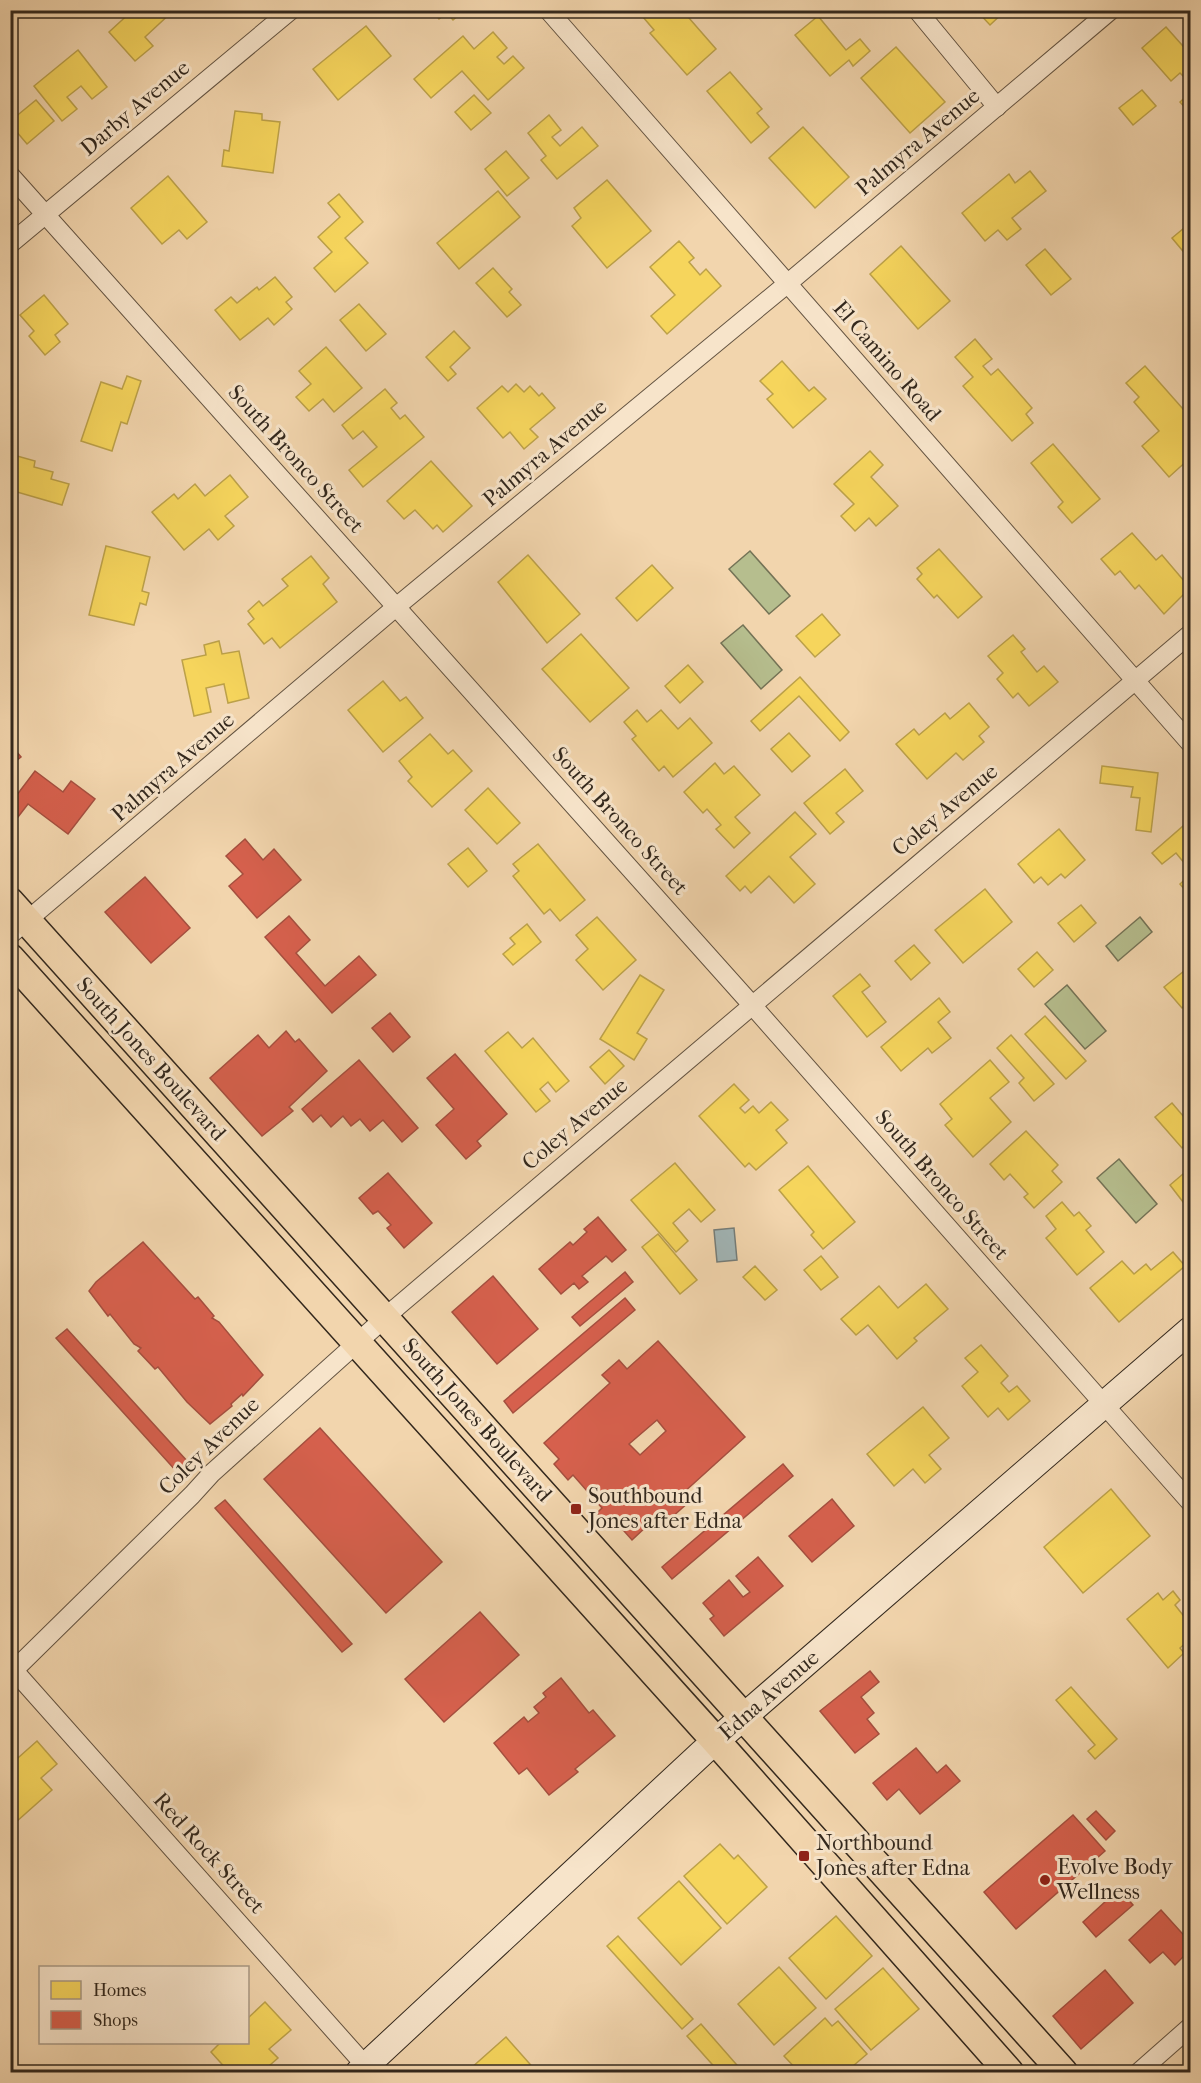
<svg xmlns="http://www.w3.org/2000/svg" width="1201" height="2083" font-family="'IM FELL French Canon',serif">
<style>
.green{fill:#b6be8e;stroke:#747356;stroke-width:1.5}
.water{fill:#a1b5b6;stroke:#757d79;stroke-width:1.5}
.homes{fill:#f6d55c;stroke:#bca149;stroke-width:1.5}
.shops{fill:#d6604d;stroke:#a54f3f;stroke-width:1.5;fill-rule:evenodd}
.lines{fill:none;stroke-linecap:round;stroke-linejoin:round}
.street-casing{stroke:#635341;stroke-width:20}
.secondary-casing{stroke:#33281d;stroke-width:28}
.primary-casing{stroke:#33281d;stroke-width:31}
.street{stroke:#f7e4ca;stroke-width:18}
.secondary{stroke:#f7e4ca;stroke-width:26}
.primary{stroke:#f2d5ad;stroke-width:28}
.poi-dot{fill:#8f2418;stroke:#f7e4ca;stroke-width:2}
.labels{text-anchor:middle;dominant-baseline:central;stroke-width:6;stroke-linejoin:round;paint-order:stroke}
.street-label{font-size:22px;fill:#33281d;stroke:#f7e4ca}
.poi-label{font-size:22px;fill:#33281d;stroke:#f7e4ca;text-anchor:start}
</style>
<rect width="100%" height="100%" fill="#f2d5ad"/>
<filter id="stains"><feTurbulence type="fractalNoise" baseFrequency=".00333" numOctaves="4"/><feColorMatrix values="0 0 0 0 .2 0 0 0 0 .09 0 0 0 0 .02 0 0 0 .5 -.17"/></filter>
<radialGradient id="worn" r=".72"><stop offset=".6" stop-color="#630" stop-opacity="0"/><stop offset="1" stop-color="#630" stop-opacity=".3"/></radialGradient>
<!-- green -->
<g class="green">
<path d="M750,551L790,596L769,614L729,569Z"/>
<path d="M743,625L782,670L761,689L721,643Z"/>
<path d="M1140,917L1152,932L1118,961L1106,946Z"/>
<path d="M1067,985L1106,1031L1085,1049L1045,1004Z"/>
<path d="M1119,1159L1157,1204L1136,1223L1097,1178Z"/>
</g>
<!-- water -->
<path class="water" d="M734,1228L737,1260L717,1262L714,1230Z"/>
<!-- homes -->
<g class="homes">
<path d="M133,10H174L145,37L153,46L135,61L109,32Z"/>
<path d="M432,10H465L453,20L447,13L439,19Z"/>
<path d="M651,10H682L716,49L687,75L650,33L654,30L643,17Z"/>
<path d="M976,10H1006L990,25Z"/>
<path d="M818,16L846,50L860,39L870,51L853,66L849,60L830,76L795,35Z"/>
<path d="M366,26L391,56L338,100L313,69Z"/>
<path d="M1166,27L1190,54L1188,63L1190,66V79L1188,81L1180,73L1171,81L1142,48Z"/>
<path d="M493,32L507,48L497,57L504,64L513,56L524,68L488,100L462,71L431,98L414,79L463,36L474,49Z"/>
<path d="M896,47L945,102L910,133L861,78Z"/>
<path d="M78,50L107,87L92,99L81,86L67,97L77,109L62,121L34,86Z"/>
<path d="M730,72L762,109L757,113L769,127L751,143L707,91Z"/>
<path d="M1142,90L1156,106L1133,125L1119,108Z"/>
<path d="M1190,93V113L1180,102Z"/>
<path d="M474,95L491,113L471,130L455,112Z"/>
<path d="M36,100L54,121L27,144L10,124V113L14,118Z"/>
<path d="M235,111L262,114V120L280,122L273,173L222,166L224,150L229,151Z"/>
<path d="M549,115L561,130L552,137L560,146L582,127L598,146L557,179L541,160L546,156L528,133Z"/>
<path d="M803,127L849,177L815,208L769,158Z"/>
<path d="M506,151L529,178L507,196L485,169Z"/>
<path d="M1030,171L1046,191L1012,218L1021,229L1007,240L998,230L985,241L962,213L1009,174L1015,183Z"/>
<path d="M168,176L207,222L187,239L179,230L162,244L131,208Z"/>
<path d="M607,180L651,231L607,268L572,226L581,218L574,208Z"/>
<path d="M498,191L520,217L459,269L437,243Z"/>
<path d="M339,194L363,222L345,238L368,263L335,292L314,268L332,252L318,237L340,217L328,203Z"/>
<path d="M1190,223V253L1187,256L1172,238Z"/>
<path d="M679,241L694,258L689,262L700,275L706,269L721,286L667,334L651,316L675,295L650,267Z"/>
<path d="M901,246L950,301L918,329L870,274Z"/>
<path d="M1045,249L1071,279L1051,295L1026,265Z"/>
<path d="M493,268L512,289L509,292L521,305L507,317L476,283Z"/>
<path d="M275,277L292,297L286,302L292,309L274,325L268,318L240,340L215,310L231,297L237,303L257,287L259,290Z"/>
<path d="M44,295L68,324L55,335L60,342L45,355L29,336L34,331L20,315Z"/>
<path d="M359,304L386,334L366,351L340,320Z"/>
<path d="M454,331L470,348L450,367L456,374L448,381L426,357Z"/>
<path d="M975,339L992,359L983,366L991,375L998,369L1032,408L1026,414L1033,423L1012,441L963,386L973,377L955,357Z"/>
<path d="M326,347L362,388L334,412L323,399L309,411L296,397L311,384L299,371Z"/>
<path d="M782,361L809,391L814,387L826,399L793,428L767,399L773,394L760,381Z"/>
<path d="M1145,366L1183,409L1190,403V458L1169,477L1142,446L1159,431L1134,402L1139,397L1126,383Z"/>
<path d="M127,376L141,381L127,424L121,422L112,451L81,441L101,382L122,389Z"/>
<path d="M516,384L524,392L530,386L539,396L542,393L555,408L530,429L538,437L524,449L510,432L503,438L477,408L502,386L508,392Z"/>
<path d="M385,389L397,403L391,408L400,419L405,415L424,437L363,487L349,470L377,447L363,431L353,439L342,425Z"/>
<path d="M1053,444L1100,499L1072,523L1058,507L1063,502L1031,463Z"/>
<path d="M870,451L883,465L871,477L898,506L876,526L869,518L855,531L841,516L854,504L834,484Z"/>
<path d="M10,454L35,461L34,467L53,472L51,479L69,484L62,505L10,490L13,475L10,474Z"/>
<path d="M431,461L472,506L443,532L437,525L433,529L415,510L404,519L387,501Z"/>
<path d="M230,475L248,497L225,516L234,526L218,540L209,529L184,550L152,512L174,494L178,499L195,484L205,496Z"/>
<path d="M1132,533L1156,560L1162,555L1190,588L1164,614L1139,585L1135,589L1120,571L1115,575L1101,559Z"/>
<path d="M106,546L150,557L142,591L149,593L146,605L140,603L134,625L89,615Z"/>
<path d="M939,549L982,597L958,618L937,595L934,598L917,579L922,574L917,568Z"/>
<path d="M528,555L580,614L547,643L498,582Z"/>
<path d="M311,556L329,578L323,584L337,602L280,648L272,638L264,644L248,624L254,619L248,611L259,601L263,606L288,586L282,579Z"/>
<path d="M652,565L673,588L637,621L616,598Z"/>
<path d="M822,614L840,635L815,657L796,636Z"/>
<path d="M581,634L629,688L590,722L542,669Z"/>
<path d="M1013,635L1025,649L1021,652L1037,672L1044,666L1058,682L1029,706L1018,693L1013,698L997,679L1003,673L988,656Z"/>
<path d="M219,641L222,654L239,651L249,698L228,703L224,684L206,688L211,712L194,716L182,660L206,655L204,645Z"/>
<path d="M688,665L703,682L680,703L665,686Z"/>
<path d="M800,677L849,732L840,741L799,696L760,731L751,721Z"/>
<path d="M383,681L400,701L406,697L423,718L383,752L348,710Z"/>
<path d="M969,703L989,727L979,736L984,742L963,760L956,753L927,779L896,744L914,729L919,735L945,713L950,719Z"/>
<path d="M637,710L647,722L661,710L678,729L690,718L712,743L673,777L664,766L659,771L632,739L636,736L624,722Z"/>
<path d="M789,733L810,756L792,772L771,749Z"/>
<path d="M430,734L448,754L453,750L472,771L432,807L408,781L412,777L399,761Z"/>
<path d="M715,763L724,774L734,766L760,795L735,817L750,833L734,848L716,829L721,825L707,809L703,813L684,792Z"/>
<path d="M1102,766L1158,773L1151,832L1136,830L1140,798L1131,797L1133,787L1100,783Z"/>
<path d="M845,769L863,791L836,813L844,822L830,834L804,803Z"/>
<path d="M488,788L520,823L497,844L465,810Z"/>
<path d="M795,812L816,834L790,857L815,884L794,903L769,876L751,893L745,886L740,891L726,876Z"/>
<path d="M1190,820V870L1176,853L1162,864L1152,853Z"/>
<path d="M1059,829L1085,860L1065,878L1061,874L1048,885L1041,877L1034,883L1018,864Z"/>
<path d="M538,844L585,900L560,921L550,909L544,914L513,876L519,871L513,864Z"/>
<path d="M468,848L487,871L468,887L448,864Z"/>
<path d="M1190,875V896L1180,884Z"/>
<path d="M985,889L1012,922L963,963L935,930Z"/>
<path d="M1081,905L1096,923L1074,942L1058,923Z"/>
<path d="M597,917L636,960L603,990L576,960L588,949L576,935Z"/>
<path d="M527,924L541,942L513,965L503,954L515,944L510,938Z"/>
<path d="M914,945L930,963L911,980L895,961Z"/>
<path d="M1037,952L1053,970L1034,987L1018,969Z"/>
<path d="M1184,971L1190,979V1001L1182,1008L1164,987Z"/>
<path d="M860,974L870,986L862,992L886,1022L867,1037L833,996Z"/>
<path d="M640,975L664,990L637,1033L647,1039L634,1060L600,1039Z"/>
<path d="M939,998L950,1012L938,1022L951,1038L932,1053L928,1048L901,1071L881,1047Z"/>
<path d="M1045,1016L1086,1061L1066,1079L1025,1034Z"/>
<path d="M508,1032L522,1048L533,1038L569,1081L556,1092L548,1082L540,1089L550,1101L536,1112L485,1051Z"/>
<path d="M1011,1035L1054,1084L1034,1101L1019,1083L1024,1078L997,1048Z"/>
<path d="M609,1050L624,1066L605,1084L590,1067Z"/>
<path d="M990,1060L1009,1082L990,1098L1011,1122L973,1157L945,1125L952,1119L940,1104Z"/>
<path d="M734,1084L749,1100L740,1108L745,1113L753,1106L759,1113L771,1102L788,1120L776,1130L787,1143L756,1170L749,1163L745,1167L699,1116Z"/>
<path d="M1172,1103L1190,1124V1140L1182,1148L1155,1117Z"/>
<path d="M1026,1131L1058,1165L1052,1171L1062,1182L1034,1208L1024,1197L1028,1194L1010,1174L1004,1180L990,1164Z"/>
<path d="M675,1163L715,1210L701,1222L689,1209L673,1223L688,1241L676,1252L631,1200Z"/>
<path d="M808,1166L855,1222L823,1249L811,1235L814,1232L779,1190Z"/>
<path d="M1190,1168V1211L1170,1185Z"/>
<path d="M1062,1202L1074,1216L1079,1212L1091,1226L1086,1230L1104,1252L1077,1275L1046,1238L1056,1229L1046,1216Z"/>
<path d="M658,1234L697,1280L680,1294L642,1247Z"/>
<path d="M1173,1252L1185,1266L1119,1322L1090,1288L1122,1261L1134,1274L1146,1264L1151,1270Z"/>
<path d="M821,1256L838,1277L821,1290L804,1270Z"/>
<path d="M755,1266L777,1290L765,1300L743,1277Z"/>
<path d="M926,1284L948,1309L914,1338L917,1341L897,1359L868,1325L856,1335L841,1319L879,1286L898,1308Z"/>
<path d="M981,1345L1008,1376L1001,1383L1009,1392L1017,1386L1030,1401L1008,1420L998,1408L988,1417L962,1386L978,1372L965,1358Z"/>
<path d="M923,1407L949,1438L929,1455L941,1469L925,1483L913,1469L894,1486L867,1454Z"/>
<path d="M1111,1489L1150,1536L1083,1593L1044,1547Z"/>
<path d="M1173,1591L1180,1600L1175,1605L1190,1624V1639L1180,1648L1184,1653L1168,1668L1127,1619L1158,1593L1163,1600Z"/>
<path d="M1071,1687L1117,1739L1095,1759L1088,1751L1095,1745L1056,1700Z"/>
<path d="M37,1741L57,1764L41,1778L52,1790L16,1822L10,1816V1765Z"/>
<path d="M720,1844L734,1859L738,1855L767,1887L727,1924L684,1876Z"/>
<path d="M679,1881L721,1928L681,1965L638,1918Z"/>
<path d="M836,1916L872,1956L826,1999L789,1958Z"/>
<path d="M618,1936L693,2019L682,2029L607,1946Z"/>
<path d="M779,1967L816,2008L774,2045L738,2004Z"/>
<path d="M883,1968L919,2009L871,2050L835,2009Z"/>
<path d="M265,2002L291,2030L269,2049L278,2058L262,2072H229L211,2052L221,2042H248V2018Z"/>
<path d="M825,2018L832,2026L838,2021L867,2054L846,2072H799L784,2056Z"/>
<path d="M701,2024L743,2072H719L687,2036Z"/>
<path d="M506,2037L537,2072H473L470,2069Z"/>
</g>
<!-- shops -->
<g class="shops">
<path d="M10,744L21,757L10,766Z"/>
<path d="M35,771L63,792L71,781L95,799L68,834L28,804L18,817L10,812V804Z"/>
<path d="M245,839L263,860L274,849L301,880L257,918L229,886L243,874L226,856Z"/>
<path d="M145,877L190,928L151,963L105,912Z"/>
<path d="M289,916L310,940L296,953L325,986L359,956L376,975L332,1013L265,937Z"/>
<path d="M390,1013L410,1037L393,1052L372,1028Z"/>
<path d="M286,1031L295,1042L299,1039L327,1071L289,1107L293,1111L262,1136L210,1078L258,1035L269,1048Z"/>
<path d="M455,1054L507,1114L477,1141L481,1146L466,1159L436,1125L454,1109L427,1078Z"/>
<path d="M359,1060L418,1128L402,1142L383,1120L370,1131L360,1119L351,1126L343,1116L331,1127L321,1115L313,1122L302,1109Z"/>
<path d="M388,1173L432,1223L404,1248L387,1228L391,1225L378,1211L373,1214L359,1198Z"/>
<path d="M598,1217L626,1250L612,1262L606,1256L582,1276L588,1282L579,1289L574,1283L561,1294L539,1269L570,1242L573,1245L587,1232L584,1229Z"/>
<path d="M143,1242L195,1299L198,1297L214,1316L212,1318L219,1322L263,1375L243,1396L242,1394L231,1404L232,1406L210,1424L187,1402L158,1367L155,1369L138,1351L141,1348L134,1344L110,1314L108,1316L89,1291L96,1282Z"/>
<path d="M625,1272L633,1282L580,1326L572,1317Z"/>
<path d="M493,1276L538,1329L497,1364L452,1312Z"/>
<path d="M625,1298L635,1310L513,1413L504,1401Z"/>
<path d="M67,1329L188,1462L177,1472L56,1338Z"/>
<path d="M658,1341L745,1437L682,1494L689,1502L671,1518L664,1510L632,1540L616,1522L610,1527L597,1513L602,1508L573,1475L568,1480L554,1464L559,1459L544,1443L610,1383L602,1375L619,1360L627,1369ZM657,1420L666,1431L640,1455L629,1444Z"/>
<path d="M320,1428L442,1562L386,1613L264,1479Z"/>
<path d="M783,1464L793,1476L672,1579L662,1567Z"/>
<path d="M832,1499L854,1526L812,1562L789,1536Z"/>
<path d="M225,1500L352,1644L342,1652L215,1508Z"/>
<path d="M758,1557L783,1586L724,1636L710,1619L714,1616L703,1603L729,1580L743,1597L750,1592L736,1576Z"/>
<path d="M480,1612L519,1655L444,1722L405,1679Z"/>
<path d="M870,1671L879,1682L861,1697L874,1713L867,1719L879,1734L855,1753L820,1711Z"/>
<path d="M561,1678L589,1713L593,1710L615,1736L575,1769L578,1772L549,1795L527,1768L519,1774L494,1743L524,1717L528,1722L539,1713L534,1707L546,1697L543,1693Z"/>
<path d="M916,1748L937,1773L946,1765L960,1781L920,1814L899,1789L887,1800L873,1783Z"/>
<path d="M1096,1811L1115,1831L1106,1840L1087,1819Z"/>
<path d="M1073,1815L1105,1851L1016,1929L984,1892Z"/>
<path d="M1119,1889L1133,1905L1096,1937L1083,1922Z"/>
<path d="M1161,1910L1190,1942V1950L1175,1965L1163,1952L1150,1963L1129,1940Z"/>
<path d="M1105,1970L1133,2003L1081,2049L1053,2016Z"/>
</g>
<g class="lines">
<!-- street casing -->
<g class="street-casing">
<g id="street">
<path d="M548,10L1190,743"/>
<path d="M917,10L997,107"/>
<path d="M10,175L752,1005L1190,1502"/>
<path d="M10,244L291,10"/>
<path d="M10,935L396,607L787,284L1111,10"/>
<path d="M10,1666L371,2072"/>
<path d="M10,1674L192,1495L212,1473L397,1307L1190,634"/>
<path d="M1139,2072L1190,2027"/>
</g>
</g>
<!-- secondary casing -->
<g class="secondary-casing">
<path id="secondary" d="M359,2072L703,1752L1190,1330"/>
</g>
<!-- primary casing -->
<g class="primary-casing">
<g id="primary">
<path d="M10,902L1063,2072"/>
<path d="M10,958L716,1741L1009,2072"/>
</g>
</g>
<!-- street -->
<use href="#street" class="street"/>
<!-- secondary -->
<use href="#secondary" class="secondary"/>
<!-- primary -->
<use href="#primary" class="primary"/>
</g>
<!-- markers -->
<g class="poi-dot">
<rect x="570" y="1503" width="12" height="12" rx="3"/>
<rect x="798" y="1850" width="12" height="12" rx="3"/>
<circle cx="1045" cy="1880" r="6"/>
</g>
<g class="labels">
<!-- street labels -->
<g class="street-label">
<text transform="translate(135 108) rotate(-40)">Darby Avenue</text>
<text transform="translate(918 142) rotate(-40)">Palmyra Avenue</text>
<text transform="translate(887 361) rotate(49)">El Camino Road</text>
<text transform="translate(545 453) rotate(-40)">Palmyra Avenue</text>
<text transform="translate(296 459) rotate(48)">South Bronco Street</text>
<text transform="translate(173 767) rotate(-41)">Palmyra Avenue</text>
<text transform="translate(945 810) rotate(-40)">Coley Avenue</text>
<text transform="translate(620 821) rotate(48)">South Bronco Street</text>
<text transform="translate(151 1059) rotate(48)">South Jones Boulevard</text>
<text transform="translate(575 1124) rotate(-40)">Coley Avenue</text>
<text transform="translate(942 1185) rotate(49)">South Bronco Street</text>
<text transform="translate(477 1420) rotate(48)">South Jones Boulevard</text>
<text transform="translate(209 1446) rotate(-44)">Coley Avenue</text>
<text transform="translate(769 1695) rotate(-41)">Edna Avenue</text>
<text transform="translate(209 1853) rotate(48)">Red Rock Street</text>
</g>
<!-- poi labels -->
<g class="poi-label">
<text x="588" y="1496">Southbound<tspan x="588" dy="25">Jones after Edna</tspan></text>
<text x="816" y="1843">Northbound<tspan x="816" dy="25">Jones after Edna</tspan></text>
<text x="1057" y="1867">Evolve Body<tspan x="1057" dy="25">Wellness</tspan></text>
</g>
</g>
<!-- margin -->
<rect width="1201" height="2083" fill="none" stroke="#f2d5ad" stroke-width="36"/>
<rect x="12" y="12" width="1177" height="2059" fill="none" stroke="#33281d" stroke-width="3"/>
<rect x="18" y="18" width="1165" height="2047" fill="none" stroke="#33281d" stroke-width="1.5"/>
<!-- legend -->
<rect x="39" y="1966" width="210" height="78" fill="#f7e4ca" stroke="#a99985" stroke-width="1.5"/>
<rect x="51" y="1981" width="30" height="18" fill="#f6d55c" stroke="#a99985" stroke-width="1.5"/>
<text x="93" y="1996" font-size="18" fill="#33281d">Homes</text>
<rect x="51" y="2011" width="30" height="18" fill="#d6604d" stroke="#a99985" stroke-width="1.5"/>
<text x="93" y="2026" font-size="18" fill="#33281d">Shops</text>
<rect width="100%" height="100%" filter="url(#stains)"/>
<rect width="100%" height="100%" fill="url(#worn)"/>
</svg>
